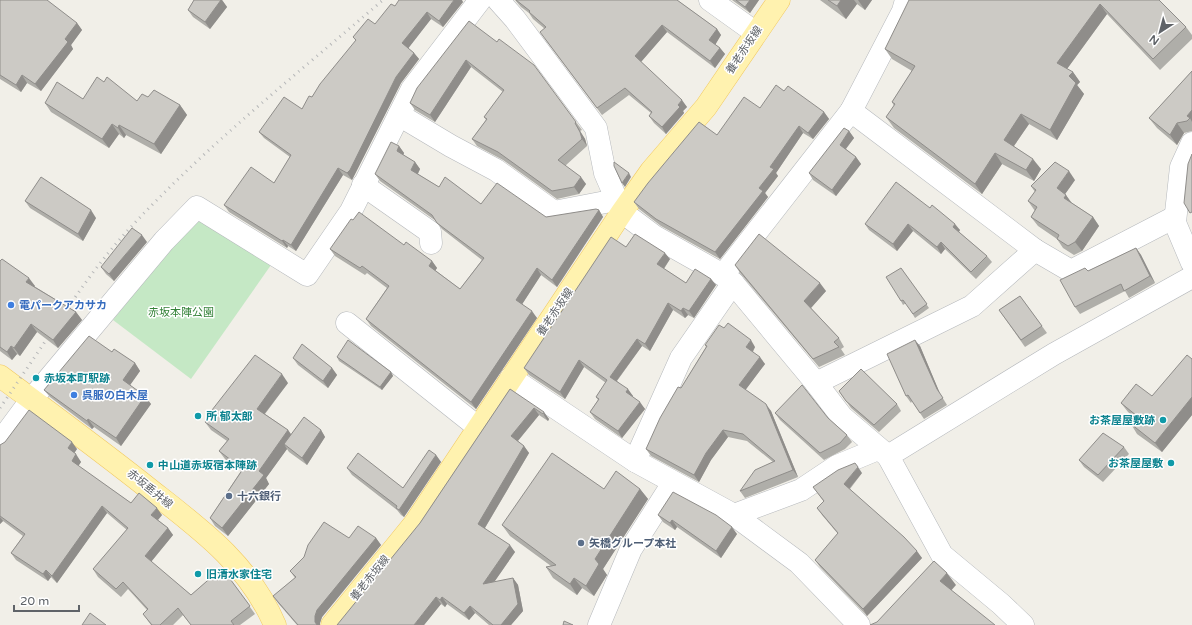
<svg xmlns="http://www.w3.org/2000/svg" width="1192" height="625" font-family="'Varela Round','Noto Sans JP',sans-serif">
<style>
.green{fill:#c5e8c5}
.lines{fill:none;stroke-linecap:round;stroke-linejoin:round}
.minor-casing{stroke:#b5b8bc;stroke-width:23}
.major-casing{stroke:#f2c960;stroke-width:23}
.minor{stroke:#fff;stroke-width:22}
.major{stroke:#fff2af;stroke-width:22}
.rail{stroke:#b6b7b8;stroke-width:3;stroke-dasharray:1 5;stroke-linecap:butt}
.wall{fill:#afaea9}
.shaded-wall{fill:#8f8d8a}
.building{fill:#cccac5;stroke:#8f8d8a}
.shop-dot{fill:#3f7fe0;stroke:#fff;stroke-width:1.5}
.culture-dot{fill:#0f9aa8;stroke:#fff;stroke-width:1.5}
.service-dot{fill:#5c6f8a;stroke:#fff;stroke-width:1.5}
.labels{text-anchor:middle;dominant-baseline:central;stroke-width:3;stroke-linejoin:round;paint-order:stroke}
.street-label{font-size:11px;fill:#5f6368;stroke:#fff}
.shop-label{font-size:11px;font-weight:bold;fill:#366cbe;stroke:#fff;text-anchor:start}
.park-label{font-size:11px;fill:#348238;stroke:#fff}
.culture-label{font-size:11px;font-weight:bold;fill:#0d838f;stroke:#fff;text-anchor:start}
.service-label{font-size:11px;font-weight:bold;fill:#4e5e75;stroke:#fff;text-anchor:start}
</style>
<rect width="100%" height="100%" fill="#f1efe8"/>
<!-- green -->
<path class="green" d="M195,216L271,265L191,379L113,320Z"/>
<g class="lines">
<!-- minor casing -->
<g class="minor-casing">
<g id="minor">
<path d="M498,0L515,19L596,128L605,173L622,212L654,236L723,275L733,283L816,383L842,417L888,456"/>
<path d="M710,0L756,33"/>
<path d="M851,111L1035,250L1071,271L1173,218L1192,263"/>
<path d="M399,115L451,146L496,170L554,212L616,200"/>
<path d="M363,185L430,232L431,243"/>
<path d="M1175,222L1181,167L1192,143"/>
<path d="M723,275L851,111L903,11L906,0"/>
<path d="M733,283L681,358L635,461L734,515L799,563L859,625"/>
<path d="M347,323L479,428"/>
<path d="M511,378L635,461"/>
<path d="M816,383L972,306L1035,250"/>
<path d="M0,442L31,400L164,241L197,207L307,275L351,211L412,89L480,0"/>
<path d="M734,515L801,490L837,466L878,449"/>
<path d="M599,625L631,549L673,483"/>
<path d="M1023,625L1001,604L942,555L888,456L1054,354L1192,277"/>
</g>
</g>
<!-- major casing -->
<g class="major-casing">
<g id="major">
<path d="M0,376C51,414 103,452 153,492C203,531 249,565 275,625"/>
<path d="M332,625L415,523L622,212L651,171L706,107L779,0"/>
</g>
</g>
<!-- minor -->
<use href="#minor" class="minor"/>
<!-- major -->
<use href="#major" class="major"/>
<!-- rail -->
<g class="rail">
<path d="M62,317C82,286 105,255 130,228C207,145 297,74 383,0"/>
<path d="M0,408L53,330"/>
</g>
</g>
<!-- wall -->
<g class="wall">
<path d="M0,0L77,23L82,30L71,45L73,49L41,91L27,83L21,92L0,79Z"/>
<path d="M194,0H222L227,7L210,29L193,17L188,10Z"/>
<path d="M515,0H677L717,29L721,35L715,44L720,48L725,54L715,68L667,32L641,62L687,107L683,111L684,113L666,134L654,123L649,116L651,113L629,95L602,115L545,39V29L533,19L529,13L521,7Z"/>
<path d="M732,0H759L750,13Z"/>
<path d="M820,0H872L865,10L857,4L846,19Z"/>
<path d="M1159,0L1186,27L1192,35V39L1160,70L1107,14L1067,69L1073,72L1080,82L1077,85L1084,94L1057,140L1029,124L1014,146L1041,169L1034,181L1002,164L982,194L894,128L886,117L894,106L892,102L912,71L892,59L885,49L907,6Z"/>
<path d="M463,2L443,27L431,19L408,48L414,53L419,59L401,83L354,176L352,180L343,175L296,251L288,246L287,248L229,212L224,205L274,183L290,157L264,138L259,132L302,109L356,41L353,37L375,24L395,6Z"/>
<path d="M469,21L576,122L582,130L580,131L585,139L587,146L565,166L586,184L579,194L557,199L503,160L477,146L472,139L486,120L484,117L503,92L471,67L435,122L415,110L410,103Z"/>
<path d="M1192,71V131L1184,133L1177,145L1157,128L1149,118Z"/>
<path d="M104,82L137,101L148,97L180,105L187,115L161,154L126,135L124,138L119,134L109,148L51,112L45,103L83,99Z"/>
<path d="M784,91L824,112L829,119L813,139L803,133L776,173L778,176L765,193L768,197L720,259L661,226L639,209L634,202L717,135L760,108Z"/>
<path d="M849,131L854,138L846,149L856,157L861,164L836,196L813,180L809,173Z"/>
<path d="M399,146L404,153L403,155L415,162L420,169L418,174L439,187L481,204L546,217L599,210L603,217L557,287L541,275L522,304L537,318L476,409L371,326L366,319L387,288L367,273L365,275L335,256L330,249L404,245L432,261L437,268L435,270L460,289L482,260L442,229L436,221L380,181L375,174Z"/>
<path d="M1075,180L1065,194L1072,203L1093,217L1099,226L1082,251L1074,255L1063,248L1057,239L1038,226L1031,217L1035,211L1028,201L1035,192L1031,186Z"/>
<path d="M25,201L96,218L83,241L30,208Z"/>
<path d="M930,208L960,230L959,232L987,256L992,262L976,279L945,249L941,254L913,231L897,251L869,230L865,224Z"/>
<path d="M147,242L114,281L106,274L101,267Z"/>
<path d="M626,247L670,259L664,269L686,283L711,279L716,285L694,318L688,315L685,318L673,310L650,351L642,346L617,381L633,396H632L645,409L622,438L595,419L590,412L598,400L596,397L606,383L584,367L565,399L529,375L524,368Z"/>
<path d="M1136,248L1141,255L1155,283L1129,298L1125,291L1080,314L1075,307L1088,271Z"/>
<path d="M0,261L35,286H34L76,312L82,320L58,348L37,332L20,356L17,354L12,360L0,351Z"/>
<path d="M735,265L826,291L811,308L839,338L844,347L841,349L845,355L819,367L740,273Z"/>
<path d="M901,268L929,308L915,318L906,303L903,305L901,301Z"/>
<path d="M1020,296L1047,333L1025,347L999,310Z"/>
<path d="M705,345L755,347L753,352L765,364L745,390L771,411L798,477L745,498L740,491L773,462L747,441L728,437L711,460L699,482L651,456L646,449L681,388L706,347Z"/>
<path d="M920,346L941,396L947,405L924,419L912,401L911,403L906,396Z"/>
<path d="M112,352L135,363L140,371L130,385L151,404L121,446L94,427L92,429L50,397L44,390Z"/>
<path d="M337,357L391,372L393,376L382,390L339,361Z"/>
<path d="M293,358L332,368L337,375L328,388L298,365Z"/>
<path d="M1192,359V415L1162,452L1137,434L1131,424L1135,418L1128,412L1121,403L1152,396Z"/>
<path d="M288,383L265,414L288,430L291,434L321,430L325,437L307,465L289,452L287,449L266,478L269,484L228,536L215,526L210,518L241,471L225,459L219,451L227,441L211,430L205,422L214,412L212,410Z"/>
<path d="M510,389L549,419L548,421L539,415L518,441L524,446L529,453L485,528L515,552L494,582L513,578L518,585L523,611L511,625H489L475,613L469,620L447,604L445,607L441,604L424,625L420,523Z"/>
<path d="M839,391L897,404L901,411L879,432L851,408Z"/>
<path d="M775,413L828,418L847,435L852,442L845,449L824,460L780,420Z"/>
<path d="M0,445L77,449L74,453L81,462L78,466L131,503L162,515L158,520L168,528L173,535L151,562L191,595L222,568L255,614L240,625H191L183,615L173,625H151L143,614L147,610L128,589L121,597L98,577L93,569L127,530L107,513L57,583L51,577L48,581L16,560L11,553L23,536L3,521L0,524Z"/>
<path d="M1124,447L1129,454L1103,482L1084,467L1079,460Z"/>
<path d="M436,455L441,462L404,517L401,515L397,510L352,475L347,468L403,488Z"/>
<path d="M862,473L850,489L922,558L867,616L820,567L815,560L838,534L822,515L817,508L824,502L813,487Z"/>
<path d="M604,489H640L648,499L603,569L607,575L594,596L582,588L577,595L553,578L546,567L551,566L510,536L502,525Z"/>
<path d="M658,515L737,534L721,558L677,527L675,530L663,522Z"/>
<path d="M349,538H376L381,545L322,617L320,623V625H297L278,603L273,596L295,578L290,571Z"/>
</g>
<!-- shaded-wall -->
<g class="shaded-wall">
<path d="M221,0H222L227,7L210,29L205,22Z"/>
<path d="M454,0H462L463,2L443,27L439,21Z"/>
<path d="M750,0H759L750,13L745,7Z"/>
<path d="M841,0H854L857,4L846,19L837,6Z"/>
<path d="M858,0H872L865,10Z"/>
<path d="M1100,4L1107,14L1064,73L1057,63Z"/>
<path d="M427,12L431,19L407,50L402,43Z"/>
<path d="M77,23L82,30L71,45L73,49L41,91L35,84L65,39Z"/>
<path d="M662,25L667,32L640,63L635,56Z"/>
<path d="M717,29L721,35L714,47L709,40Z"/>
<path d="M720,48L725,54L715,68L710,61Z"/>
<path d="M414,53L419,59L401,83L354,176L352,180L347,173L396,77Z"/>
<path d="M466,60L471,67L435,122L430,115Z"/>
<path d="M1073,72L1080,82L1077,85L1084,94L1057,140L1050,130L1069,76Z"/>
<path d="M22,75L27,83L21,92L16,85Z"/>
<path d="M682,100L687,107L683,111L684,113L666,134L662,127Z"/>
<path d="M180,105L187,115L161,154L154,144Z"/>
<path d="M1192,110V122L1190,118L1187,116Z"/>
<path d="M824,112L829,119L813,139L808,133Z"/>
<path d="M1021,114L1029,124L1011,150L1004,140Z"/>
<path d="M575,123L585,139L587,146L582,139Z"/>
<path d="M1177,123L1184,133L1177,145L1170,135Z"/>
<path d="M112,124L119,134L109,148L102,139Z"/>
<path d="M119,125L126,135L124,138L118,128Z"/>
<path d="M799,126L803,133L776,173L778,176L765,193L768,197L720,259L715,252L759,188L770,167Z"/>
<path d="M849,131L854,138L844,151L840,145Z"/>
<path d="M399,146L404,153L402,158L397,151Z"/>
<path d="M995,153L1002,164L982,194L975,184Z"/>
<path d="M856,157L861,164L836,196L832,190Z"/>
<path d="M1033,159L1041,169L1034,181L1026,170Z"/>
<path d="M415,162L420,169L416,177L411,170Z"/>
<path d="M338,168L343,175L296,251L291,245Z"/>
<path d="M1069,171L1075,180L1063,197L1057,188Z"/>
<path d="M629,173L631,177L625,187L622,183Z"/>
<path d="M581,177L586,184L579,194L574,187Z"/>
<path d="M1066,195L1072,204L1064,198Z"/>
<path d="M91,210L96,218L83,241L78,234Z"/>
<path d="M599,210L603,217L557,287L552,280Z"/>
<path d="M1093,217L1099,226L1082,251L1075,242Z"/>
<path d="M908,224L913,231L897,251L893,244Z"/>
<path d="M955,224L960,230L958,233L953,227Z"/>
<path d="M142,235L147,242L114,281L109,274Z"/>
<path d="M283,240L288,246L287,248L282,241Z"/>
<path d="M941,242L945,249L941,254L937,247Z"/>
<path d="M1136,248L1141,255L1155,283L1150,276Z"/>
<path d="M665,253L670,259L662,271L657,264Z"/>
<path d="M432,261L437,268L434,273L429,266Z"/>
<path d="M537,268L541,275L521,306L516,300Z"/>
<path d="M29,278L35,286L32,290L26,282Z"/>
<path d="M711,279L716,285L694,318L689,311Z"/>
<path d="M820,283L826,291L810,309L804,301Z"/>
<path d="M668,303L673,310L650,351L645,344Z"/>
<path d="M683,308L688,315L685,318L681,311Z"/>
<path d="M532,311L537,318L476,409L471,402Z"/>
<path d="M76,312L82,320L58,348L53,340Z"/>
<path d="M31,324L37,332L20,356L14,348Z"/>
<path d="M637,339L642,346L615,383L610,377Z"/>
<path d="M751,340L755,347L751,354L746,347Z"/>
<path d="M915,340L920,346L941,396L947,405L937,389Z"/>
<path d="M11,346L17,354L12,360L7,352Z"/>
<path d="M760,357L765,364L744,392L739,385Z"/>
<path d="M579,360L584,367L565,399L560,392Z"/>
<path d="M135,363L140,371L128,388L123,380Z"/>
<path d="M332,368L337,375L328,388L323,381Z"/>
<path d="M391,372L393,376L382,390L380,387Z"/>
<path d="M282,374L288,383L262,417L257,409Z"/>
<path d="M628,389L633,396L631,399L626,392Z"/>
<path d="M145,396L151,404L121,446L116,438Z"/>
<path d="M1192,397V415L1162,452L1155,443Z"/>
<path d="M640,402L645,409L622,438L618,431Z"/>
<path d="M766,404L771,411L798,477L793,470Z"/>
<path d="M534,408L539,415L516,443L511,436Z"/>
<path d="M544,412L549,419L548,421L543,414Z"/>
<path d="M88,419L94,427L92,429L87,421Z"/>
<path d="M288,430L294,439L284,444L287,449L266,478L269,484L228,536L222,528L259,471Z"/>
<path d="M321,430L325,437L307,465L302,458Z"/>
<path d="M723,430L728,437L711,460L699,482L694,475L706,453Z"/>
<path d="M72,442L77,449L73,455L68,448Z"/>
<path d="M524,446L529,453L483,531L478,524Z"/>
<path d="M76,454L81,462L77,468L72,461Z"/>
<path d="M436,455L441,462L404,517L399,510Z"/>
<path d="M858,467L862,473L848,490L844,484Z"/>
<path d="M640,489L648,499L603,569L607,575L594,596L586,586L595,559Z"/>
<path d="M102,506L107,513L57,583L52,576Z"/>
<path d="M157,508L162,515L156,522L151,515Z"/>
<path d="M0,517L3,521L0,524Z"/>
<path d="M672,520L677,527L675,530L670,523Z"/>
<path d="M732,527L737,534L721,558L716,551Z"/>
<path d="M168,528L173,535L150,563L145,556Z"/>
<path d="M376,538L381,545L322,617L320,623V625H317L315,622V616L317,610Z"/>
<path d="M510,545L515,552L488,591L483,584Z"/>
<path d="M917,551L922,558L867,616L863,609Z"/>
<path d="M46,570L51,577L48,581L43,574Z"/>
<path d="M947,573L956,585L949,593L940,581Z"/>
<path d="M513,578L518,585L523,611L511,625H501Z"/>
<path d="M574,578L582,588L577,595L570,584Z"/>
<path d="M436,597L441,604L424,625H414Z"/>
<path d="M442,597L447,604L445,607L440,600Z"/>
<path d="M470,606L475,613L469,620L464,613Z"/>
</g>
<!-- building -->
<g class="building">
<path d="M0,0H47L77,23L65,39L68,42L35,84L22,75L16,85L0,75Z"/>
<path d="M194,0H221L205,22L188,10Z"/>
<path d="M399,0H454L439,21L427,12L402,43L414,53L396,77L350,170L347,173L338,168L291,245L283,240L282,241L224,205L251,167L274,183L291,155L259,132L284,97L302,109L309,96L312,97L320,84L356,40L353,37L368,19L375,24L391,4L395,6Z"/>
<path d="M516,0H677L717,29L709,40L720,48L710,61L662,25L635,56L682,100L678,105L680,107L662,127L649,116L652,112L625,88L597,108L540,32L546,27L529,12L530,11Z"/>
<path d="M736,0H750L745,7Z"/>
<path d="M828,0H841L837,6Z"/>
<path d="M909,0H1159L1186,27L1153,59L1100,4L1057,63L1073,72L1069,76L1076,83L1050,130L1021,114L1004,140L1033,159L1026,170L995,153L975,184L886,117L895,104L892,102L915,66L885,49Z"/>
<path d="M469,21L497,42L499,39L534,65L576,122L575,123L580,132L582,139L558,160L581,177L574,187L552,191L498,152L472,139L487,119L484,117L504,90L466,60L430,115L410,103L417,88Z"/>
<path d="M1192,71V110L1187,116L1190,118L1187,121L1177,123L1170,135L1149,118Z"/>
<path d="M97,77L104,82L107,77L137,101L142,94L148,97L154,90L180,105L154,144L119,125L118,128L112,124L102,139L45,103L57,82L83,99Z"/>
<path d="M776,85L784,91L788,86L824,112L808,133L799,126L770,167L774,169L759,188L763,191L715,252L656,219L634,202L648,183L699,122L717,135L744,97L760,108Z"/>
<path d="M844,128L849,131L840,145L856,157L832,190L809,173Z"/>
<path d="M391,142L399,146L397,151L415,162L411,170L439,187L445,177L481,204L497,183L546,217L596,209L599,210L552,280L537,268L516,300L532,311L471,402L366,319L389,286L362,266L360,268L330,249L351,219L353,220L359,212L404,245L406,242L432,261L429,266L460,289L484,258L437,223L432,215L375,174Z"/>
<path d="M1192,154V212L1190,213L1184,203L1188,164Z"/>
<path d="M614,162L629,173L622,183L614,166Z"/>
<path d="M1055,162L1069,171L1057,188L1066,195L1064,198L1093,217L1075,242L1068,246L1057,239L1059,235L1031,217L1037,207L1028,201L1036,190L1031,186Z"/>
<path d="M41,177L91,210L78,234L25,201Z"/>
<path d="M896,182L930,208L932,205L955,224L953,227L987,256L971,272L941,242L937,247L908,224L893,244L865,224Z"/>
<path d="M132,228L142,235L109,274L101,267Z"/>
<path d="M635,234L665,253L657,264L686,283L695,269L711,279L689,311L683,308L681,311L668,303L645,344L637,339L610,377L628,389L626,392L640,402L618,431L590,412L599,399L596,397L607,380L579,360L560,392L524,368L611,237L626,247Z"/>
<path d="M759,234L820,283L804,301L839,338L834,342L839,347L813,359L735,265Z"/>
<path d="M1136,248L1150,276L1124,291L1121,284L1075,307L1060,280L1085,268L1088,271Z"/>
<path d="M2,259L29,278L26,282L76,312L53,340L31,324L14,348L11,346L7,352L0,347V261Z"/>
<path d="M901,268L927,304L913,314L903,300L901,301L886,277Z"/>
<path d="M1020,296L1042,326L1021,340L999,310Z"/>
<path d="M728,323L751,340L746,347L760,357L739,385L766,404L793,470L740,491L755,470L775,461L743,434L723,430L706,453L694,475L646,449L660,418L678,387L681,388L707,346L705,345L719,325L724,328Z"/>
<path d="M89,336L112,352L114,349L135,363L123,380L145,396L116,438L88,419L87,421L44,390Z"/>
<path d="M348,340L391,372L380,387L337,357Z"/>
<path d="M915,340L937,389L943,398L920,413L908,395L906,396L887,354Z"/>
<path d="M302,344L332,368L323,381L293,358Z"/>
<path d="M255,355L282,374L257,409L288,430L259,471L264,475L222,528L210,518L243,469L219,451L229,439L205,422L214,411L212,410Z"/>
<path d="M1187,355L1192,359V397L1155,443L1131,424L1137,416L1121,403L1136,384L1152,396Z"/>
<path d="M861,369L897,404L874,425L846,401L839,391Z"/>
<path d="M802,385L828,418L847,435L840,443L820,453L775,413Z"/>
<path d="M510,389L544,412L543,414L534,408L511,436L524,446L478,524L510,545L483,584L513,578L518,604L501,625H493L470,606L464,613L442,597L440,600L436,597L414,625H337L420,523Z"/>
<path d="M29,410L72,442L68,448L76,454L72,461L131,503L139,493L157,508L151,515L168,528L145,556L191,595L222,568L250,606L231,621L234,625H191L178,608L160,625H152L143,614L148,609L123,582L116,589L93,569L128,528L102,506L52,576L46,570L43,574L11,553L25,534L0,516V445L5,442Z"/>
<path d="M304,417L321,430L302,458L284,444Z"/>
<path d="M1103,433L1124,447L1098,475L1079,460Z"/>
<path d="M429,450L436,455L399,510L396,508L397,506L347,468L358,453L403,488Z"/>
<path d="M552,453L604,489L616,471L640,489L595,559L599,564L586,586L574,578L570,584L546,567L556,565L502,525Z"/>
<path d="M855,463L858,467L844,484L904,537L917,551L863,609L815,560L838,533L817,508L824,501L813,487L838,470Z"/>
<path d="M673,492L716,515L732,527L716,551L672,520L670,523L658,515Z"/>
<path d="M324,522L349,538L358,526L376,538L317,610L315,616V622L317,625H298L273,596L296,577L290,571L304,557L308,545Z"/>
<path d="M934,561L947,573L940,581L995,625H870L877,622Z"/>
<path d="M90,613L106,625H82Z"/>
<path d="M564,621L573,625H563Z"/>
</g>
<!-- markers -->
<g class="shop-dot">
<circle cx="11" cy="305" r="4"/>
<circle cx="74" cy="395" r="4"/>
</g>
<g class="culture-dot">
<circle cx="36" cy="378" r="4"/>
<circle cx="198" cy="416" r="4"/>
<circle cx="1163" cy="420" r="4"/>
<circle cx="1171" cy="463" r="4"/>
<circle cx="150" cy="465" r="4"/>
<circle cx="198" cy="574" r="4"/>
</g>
<g class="service-dot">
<circle cx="229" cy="496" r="4"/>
<circle cx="581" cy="543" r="4"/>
</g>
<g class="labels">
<!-- street labels -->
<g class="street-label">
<text transform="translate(744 50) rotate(-56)">養老赤坂線</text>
<text transform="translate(555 312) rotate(-56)">養老赤坂線</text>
<text transform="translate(150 489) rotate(39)">赤坂垂井線</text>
<text transform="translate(370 578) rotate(-51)">養老赤坂線</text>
</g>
<!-- shop labels -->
<g class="shop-label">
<text x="19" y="305">電パークアカサカ</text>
<text x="82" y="395">呉服の白木屋</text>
</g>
<!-- park labels -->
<g class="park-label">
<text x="181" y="312">赤坂本陣公園</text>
</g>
<!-- culture labels -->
<g class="culture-label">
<text x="44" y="378">赤坂本町駅跡</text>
<text x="206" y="416">所 郁太郎</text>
<text x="1155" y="420" text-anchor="end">お茶屋屋敷跡</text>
<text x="1163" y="463" text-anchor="end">お茶屋屋敷</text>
<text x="158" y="465">中山道赤坂宿本陣跡</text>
<text x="206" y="574">旧清水家住宅</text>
</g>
<!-- service labels -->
<g class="service-label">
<text x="237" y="496">十六銀行</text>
<text x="589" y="543">矢橋グループ本社</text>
</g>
</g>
<!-- north arrow -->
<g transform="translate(1160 32) rotate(216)" stroke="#ffffff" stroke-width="3" paint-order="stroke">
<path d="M0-3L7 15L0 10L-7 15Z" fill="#5f6368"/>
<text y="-6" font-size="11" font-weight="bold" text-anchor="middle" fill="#5f6368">N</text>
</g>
<!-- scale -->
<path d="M14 605v6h65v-6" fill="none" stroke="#5f6368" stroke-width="2"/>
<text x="20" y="605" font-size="12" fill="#5f6368" stroke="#ffffff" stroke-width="3" paint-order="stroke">20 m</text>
</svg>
